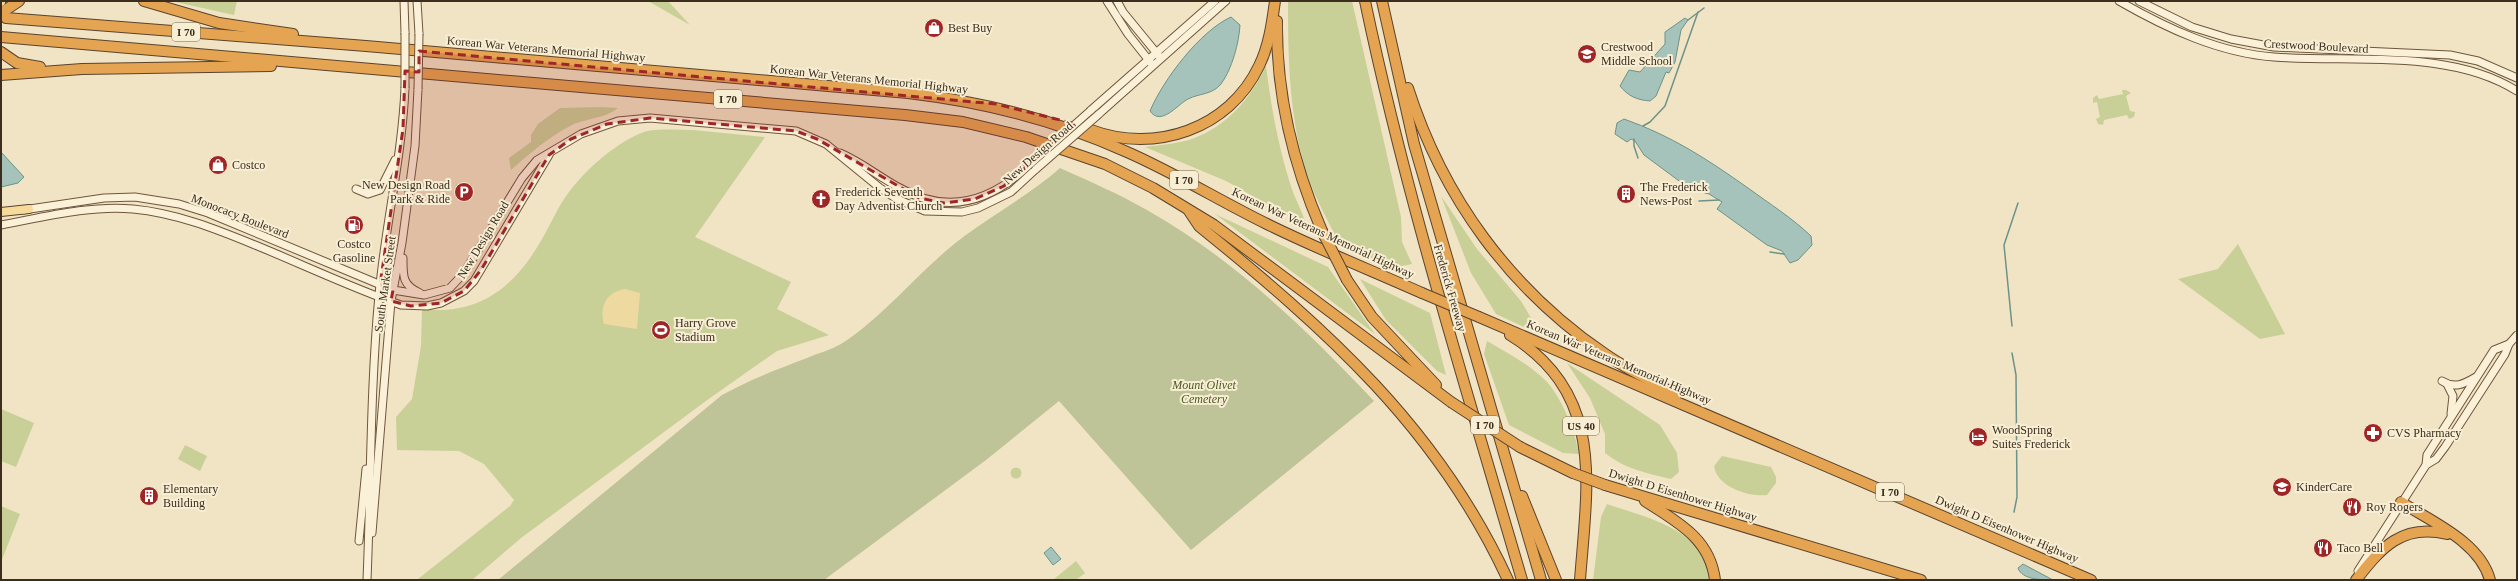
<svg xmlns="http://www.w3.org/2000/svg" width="2518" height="581" font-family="'Times New Roman',serif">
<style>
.green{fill:#c8d097}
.sand{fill:#eedaa0}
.cemetery{fill:#bec497}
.water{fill:#a6c3bb;stroke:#6c9389}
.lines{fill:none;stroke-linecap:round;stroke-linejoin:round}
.stream{stroke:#6c9389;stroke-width:1.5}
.secondary-casing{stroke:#6e563c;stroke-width:9}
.primary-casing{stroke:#5a432e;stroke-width:10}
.motorway-casing{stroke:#5a432e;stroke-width:12}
.secondary{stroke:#fbf1d8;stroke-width:7}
.primary{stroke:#f5da9a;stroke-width:8}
.motorway{stroke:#e4a451;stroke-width:10}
.secondary-bridge-casing{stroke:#6e563c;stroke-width:9;stroke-linecap:butt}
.motorway-bridge-casing{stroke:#5a432e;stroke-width:12;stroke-linecap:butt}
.secondary-bridge{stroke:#fbf1d8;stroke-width:7}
.motorway-bridge{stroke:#e4a451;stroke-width:10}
.marked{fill:#9f2626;fill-opacity:0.2;stroke:#9f2626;stroke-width:3;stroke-dasharray:8 5;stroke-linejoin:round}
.labels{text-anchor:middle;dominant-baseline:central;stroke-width:4;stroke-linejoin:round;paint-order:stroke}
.shield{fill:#f7eed4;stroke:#746755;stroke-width:1}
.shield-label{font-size:11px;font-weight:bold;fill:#3c2d1e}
.poi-label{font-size:12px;fill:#3c2d1e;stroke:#f7eed4;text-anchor:start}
.street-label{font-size:12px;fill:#3c2d1e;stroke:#f7eed4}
.park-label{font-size:12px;font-style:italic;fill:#4b5923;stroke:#f7eed4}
</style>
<rect width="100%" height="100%" fill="#f1e4c4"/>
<!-- green -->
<g class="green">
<path d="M171,1H237L234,15Z"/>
<path d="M648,1H668L690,25Z"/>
<path d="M1288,1H1352L1401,217L1402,242L1412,264L1392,268L1348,250L1339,244C1329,222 1316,200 1308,177C1289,120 1288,60 1288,1Z"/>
<path d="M1266,66C1271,106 1278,145 1290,183C1294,198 1303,211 1306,226L1226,181L1145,147C1158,145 1172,144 1185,141C1223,131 1250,100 1266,66Z"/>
<path d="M2122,90H2126L2131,93L2126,96L2130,111L2135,112L2134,117L2129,119L2127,115L2104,120L2103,125L2098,124L2096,119L2100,117L2097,102L2093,103V98L2097,95L2099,99L2123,94Z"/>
<path d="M602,107L618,108C606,118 589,118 574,124C551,135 530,153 511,170L509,158L531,142V135L538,124L560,108Z"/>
<path d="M693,130L765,137L695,237L791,282L777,309L829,335L777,351L710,398L521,538L472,580L418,579L510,506L514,500L484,464L459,451L397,450L396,417L412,399L421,346L422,309C479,316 515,287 542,239C551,224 558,206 569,192C586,169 618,141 644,132C656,128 680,130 693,130Z"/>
<path d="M1441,196L1477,249L1521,301L1541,335L1496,314L1471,273Z"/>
<path d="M1215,214L1328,267L1375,334Z"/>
<path d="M2238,244L2285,334L2260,339L2178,279L2218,269Z"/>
<path d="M1360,279L1430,313L1446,375L1437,371L1386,320Z"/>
<path d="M1487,341C1507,353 1531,365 1547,382C1563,400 1575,432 1579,454L1563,453L1509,425L1484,354Z"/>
<path d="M1567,363L1660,425L1677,453L1679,472L1671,479C1646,473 1625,469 1605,453V434L1590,398Z"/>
<path d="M1,409L34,423L16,467L1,461Z"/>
<path d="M185,445L207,456L200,471L178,459Z"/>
<path d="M1722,456L1771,467L1776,477V483L1767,495C1748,497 1717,487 1714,466Z"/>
<circle cx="1016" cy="473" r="5.5"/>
<path d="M1607,504C1644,517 1709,530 1709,580H1593L1601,517Z"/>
<path d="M1,506L20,514L1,562Z"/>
<path d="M1076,561L1085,573L1076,580H1053Z"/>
</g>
<!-- sand -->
<path class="sand" d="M625,289L640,293L637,329L604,324C599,307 606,292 625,289Z"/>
<!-- cemetery -->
<path class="cemetery" d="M1060,168C1089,181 1119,194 1147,210C1234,259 1306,329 1374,401L1191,550L1059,401L986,460L824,580H498L722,395C749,380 778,369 807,358C818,353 831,350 841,344C878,321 914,278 947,250C983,219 1025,199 1060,168Z"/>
<!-- water -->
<g class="water">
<path d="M1231,17L1240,25C1239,43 1232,69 1221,84C1212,95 1200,93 1188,99C1178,104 1161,127 1150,111C1163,80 1200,31 1231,17Z"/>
<path d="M1685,18L1688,20L1681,30L1675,62L1669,73L1666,72L1656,96L1650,101C1637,100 1628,96 1620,86L1629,70L1640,72L1665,44V32Z"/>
<path d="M1624,119C1672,136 1707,159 1748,188C1770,204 1792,218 1811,236L1812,245L1798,260L1790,263L1782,251L1767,245L1717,209L1722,202L1709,194L1690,189L1644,155L1635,141L1631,139L1627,142L1615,134L1617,123Z"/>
<path d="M1,152L24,177L18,183L1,187Z"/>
<path d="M1051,547L1061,559L1053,565L1044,553Z"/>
<path d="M2023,564L2053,580C2043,580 2022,580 2018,568Z"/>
</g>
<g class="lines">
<!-- stream -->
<g class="stream">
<path d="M1688,20L1704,8"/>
<path d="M1643,126L1650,122L1665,106L1698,12"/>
<path d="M1634,139V146L1638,158"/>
<path d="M1699,201L1719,200"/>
<path d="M1770,252L1784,254"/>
<path d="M2012,326L2004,245L2018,203"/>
<path d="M2012,353L2016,375L2017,497L2014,512"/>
</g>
<!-- secondary casing -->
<g class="secondary-casing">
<g id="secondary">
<path d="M404,1L405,33"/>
<path d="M417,1L419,34"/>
<path d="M1107,1L1128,34L1151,63"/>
<path d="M1117,1L1123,12L1159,56"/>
<path d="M2119,1C2166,28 2219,53 2274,57C2352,63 2449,48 2517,91"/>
<path d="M2139,1L2192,27L2231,39L2274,47L2450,55L2478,61L2517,78"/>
<path d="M1090,111L1215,1"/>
<path d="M1099,114L1226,1"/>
<path d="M840,153C861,162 878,176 898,187C946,215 989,203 1028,166"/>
<path d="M356,189L368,194L380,190L395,160"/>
<path d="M23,210L104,198L135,197L179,204L208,213L393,290L424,295L450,288L464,273L522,178L537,160L581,134L618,121L650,118L796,131L826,144L880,188L897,199L925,211L962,212L978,208L1011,192L1036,169"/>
<path d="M1,225C44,217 90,205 133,209C176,213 216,229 255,245C304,265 352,288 401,305L427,306L441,303L464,291L474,281L549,155"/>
<path d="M403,258C403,276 402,285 420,293"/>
<path d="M2442,381C2455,389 2464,384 2476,377"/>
<path d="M2447,384L2453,396L2451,414"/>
<path d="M2426,465L2427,455L2494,350L2509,344"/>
<path d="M372,533L391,301L402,243L415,146L418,89"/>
<path d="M359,541L366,469"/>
<path d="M2358,571L2426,465L2436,459L2445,447L2505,354L2509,344L2517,335"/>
<path d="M367,580C371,485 370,390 379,295C385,226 402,158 405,88"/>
</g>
</g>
<!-- primary casing -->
<g class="primary-casing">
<g id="primary">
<path d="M1,2V1"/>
<path d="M1,212L29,209"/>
</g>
</g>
<!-- motorway casing -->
<g class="motorway-casing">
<g id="motorway">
<path d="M144,1L219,23L293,34"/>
<path d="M1365,1C1406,197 1466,388 1522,580"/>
<path d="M1382,1L1414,144L1541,580"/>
<path d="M1,13L19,1"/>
<path d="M6,18L366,46L908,93C984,102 1057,120 1127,152C1175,173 1220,201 1267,224C1318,249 1370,270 1422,293"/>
<path d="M1277,21C1276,94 1293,164 1322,231"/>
<path d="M1,37L905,115L963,122L1026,137L1105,164L1153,188L1214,225L1451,402"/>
<path d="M1,52L17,63L40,67"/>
<path d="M1,75L82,69L271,66"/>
<path d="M1408,88C1443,198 1510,289 1605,354C1628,370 1653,381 1676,395"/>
<path d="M1091,130C1155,154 1229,129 1259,66C1269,46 1272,23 1275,1"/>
<path d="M1189,211L1199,226C1326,329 1438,428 1508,580"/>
<path d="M1347,280L1372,317L1436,385"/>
<path d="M1479,317L2091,580"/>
<path d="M1510,335C1606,394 1587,485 1580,580"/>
<path d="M1520,447L1573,473"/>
<path d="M1605,485L1921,580"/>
<path d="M1522,496L1556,580"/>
<path d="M1645,501C1677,522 1710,538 1715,580"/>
<path d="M2401,502C2432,522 2480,542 2490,580"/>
<path d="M2356,580C2381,548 2402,523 2447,534"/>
</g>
</g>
<!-- secondary -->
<use href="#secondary" class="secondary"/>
<!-- primary -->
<use href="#primary" class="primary"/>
<!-- motorway -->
<use href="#motorway" class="motorway"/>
<!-- secondary-bridge casing -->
<g class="secondary-bridge-casing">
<g id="secondary-bridge">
<path d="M405,88V33"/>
<path d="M418,89L419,34"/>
<path d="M1028,166L1090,111"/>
<path d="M1036,169L1099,114"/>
</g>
</g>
<!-- motorway-bridge casing -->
<g class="motorway-bridge-casing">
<g id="motorway-bridge">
<path d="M1322,231L1347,280"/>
<path d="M1422,293L1479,317"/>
<path d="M1451,402L1520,447"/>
<path d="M1573,473L1605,485"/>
</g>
</g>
<!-- secondary-bridge -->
<use href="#secondary-bridge" class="secondary-bridge"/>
<!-- motorway-bridge -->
<use href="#motorway-bridge" class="motorway-bridge"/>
</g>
<!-- marked area -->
<path class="marked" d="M419,51L996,104L1076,124L1004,186L975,199L944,203L919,198L817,139L796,131L650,118L607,124L571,139L549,155L481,270L464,291L441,303L411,306L391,301L393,290L380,285L403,129L405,71L419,72Z"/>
<!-- icons -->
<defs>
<g id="shop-disc" transform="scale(1)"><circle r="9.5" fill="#9f2626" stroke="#f7eed4"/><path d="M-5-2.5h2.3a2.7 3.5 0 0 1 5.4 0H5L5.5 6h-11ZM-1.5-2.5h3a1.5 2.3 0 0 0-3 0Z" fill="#fff"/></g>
<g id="school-disc" transform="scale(1)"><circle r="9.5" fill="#9f2626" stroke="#f7eed4"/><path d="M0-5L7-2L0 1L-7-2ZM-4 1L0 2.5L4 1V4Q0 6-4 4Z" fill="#fff"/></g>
<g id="parking-disc" transform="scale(1)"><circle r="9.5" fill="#9f2626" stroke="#f7eed4"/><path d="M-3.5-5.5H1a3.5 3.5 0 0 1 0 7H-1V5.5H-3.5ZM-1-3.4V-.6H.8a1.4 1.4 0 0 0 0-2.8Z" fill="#fff"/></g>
<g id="building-disc" transform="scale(1)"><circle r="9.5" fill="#9f2626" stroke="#f7eed4"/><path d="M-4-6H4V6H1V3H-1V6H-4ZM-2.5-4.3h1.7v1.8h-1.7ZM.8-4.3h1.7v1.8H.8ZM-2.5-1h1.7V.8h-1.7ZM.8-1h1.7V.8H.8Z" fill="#fff"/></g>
<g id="church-disc" transform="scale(1)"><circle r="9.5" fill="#9f2626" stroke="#f7eed4"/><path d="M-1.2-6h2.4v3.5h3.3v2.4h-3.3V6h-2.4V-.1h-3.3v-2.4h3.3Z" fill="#fff"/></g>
<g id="fuel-disc" transform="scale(1)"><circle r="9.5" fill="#9f2626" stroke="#f7eed4"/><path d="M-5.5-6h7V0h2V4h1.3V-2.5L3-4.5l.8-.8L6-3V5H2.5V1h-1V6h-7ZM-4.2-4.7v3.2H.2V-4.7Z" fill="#fff"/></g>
<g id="stadium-disc" transform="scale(1)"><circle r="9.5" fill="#9f2626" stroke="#f7eed4"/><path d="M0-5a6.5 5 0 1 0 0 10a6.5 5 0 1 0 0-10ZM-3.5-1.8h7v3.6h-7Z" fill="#fff"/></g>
<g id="pharmacy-disc" transform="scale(1)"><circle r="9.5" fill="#9f2626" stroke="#f7eed4"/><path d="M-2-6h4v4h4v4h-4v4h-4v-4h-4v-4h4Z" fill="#fff"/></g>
<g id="hotel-disc" transform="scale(1)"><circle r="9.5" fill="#9f2626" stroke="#f7eed4"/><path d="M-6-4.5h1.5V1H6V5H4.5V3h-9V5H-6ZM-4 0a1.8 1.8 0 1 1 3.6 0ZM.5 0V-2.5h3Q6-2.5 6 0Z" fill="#fff"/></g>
<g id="restaurant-disc" transform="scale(1)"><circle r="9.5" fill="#9f2626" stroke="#f7eed4"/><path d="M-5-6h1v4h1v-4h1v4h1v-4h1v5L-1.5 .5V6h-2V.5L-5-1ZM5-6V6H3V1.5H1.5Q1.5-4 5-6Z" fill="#fff"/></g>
</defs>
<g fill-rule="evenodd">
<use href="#shop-disc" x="934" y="28"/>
<use href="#school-disc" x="1587" y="54"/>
<use href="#shop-disc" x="218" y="165"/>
<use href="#parking-disc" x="464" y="192"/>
<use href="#building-disc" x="1626" y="194"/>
<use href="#church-disc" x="821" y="199"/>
<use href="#fuel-disc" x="354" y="225"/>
<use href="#stadium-disc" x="661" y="330"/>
<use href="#pharmacy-disc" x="2373" y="433"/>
<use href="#hotel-disc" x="1978" y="437"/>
<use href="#school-disc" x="2282" y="487"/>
<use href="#building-disc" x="149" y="496"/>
<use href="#restaurant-disc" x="2352" y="507"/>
<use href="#restaurant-disc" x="2323" y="548"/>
</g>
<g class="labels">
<!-- shield labels -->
<g class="shield">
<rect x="172" y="23" width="28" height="18" rx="3"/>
<rect x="714" y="90" width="28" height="18" rx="3"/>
<rect x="1170" y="171" width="28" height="18" rx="3"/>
<rect x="1471" y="416" width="28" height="18" rx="3"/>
<rect x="1563" y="417" width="36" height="18" rx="3"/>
<rect x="1876" y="483" width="28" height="18" rx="3"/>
</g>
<g class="shield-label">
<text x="186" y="32">I 70</text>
<text x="728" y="99">I 70</text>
<text x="1184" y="180">I 70</text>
<text x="1485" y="425">I 70</text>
<text x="1581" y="426">US 40</text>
<text x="1890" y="492">I 70</text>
</g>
<!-- poi labels -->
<g class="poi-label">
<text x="948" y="28">Best Buy</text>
<text x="1601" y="47">Crestwood<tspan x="1601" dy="14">Middle School</tspan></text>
<text x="232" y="165">Costco</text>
<text x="450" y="185" text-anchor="end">New Design Road<tspan x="450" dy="14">Park &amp; Ride</tspan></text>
<text x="1640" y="187">The Frederick<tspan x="1640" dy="14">News-Post</tspan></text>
<text x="835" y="192">Frederick Seventh<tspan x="835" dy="14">Day Adventist Church</tspan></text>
<text x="354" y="244" text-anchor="middle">Costco<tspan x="354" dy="14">Gasoline</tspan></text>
<text x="675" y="323">Harry Grove<tspan x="675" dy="14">Stadium</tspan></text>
<text x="1992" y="430">WoodSpring<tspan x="1992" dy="14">Suites Frederick</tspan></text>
<text x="2387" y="433">CVS Pharmacy</text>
<text x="2296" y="487">KinderCare</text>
<text x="163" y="489">Elementary<tspan x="163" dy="14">Building</tspan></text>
<text x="2366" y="507">Roy Rogers</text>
<text x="2337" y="548">Taco Bell</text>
</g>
<!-- street labels -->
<g class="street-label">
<text transform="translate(2316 46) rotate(3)">Crestwood Boulevard</text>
<text transform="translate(546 49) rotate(5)">Korean War Veterans Memorial Highway</text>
<text transform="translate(869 79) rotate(6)">Korean War Veterans Memorial Highway</text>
<text transform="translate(1038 153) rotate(-41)">New Design Road</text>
<text transform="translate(240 216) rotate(21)">Monocacy Boulevard</text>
<text transform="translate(1323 233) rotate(25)">Korean War Veterans Memorial Highway</text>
<text transform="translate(483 240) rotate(-59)">New Design Road</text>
<text transform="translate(385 284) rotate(-82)">South Market Street</text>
<text transform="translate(1450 288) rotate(74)">Frederick Freeway</text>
<text transform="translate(1619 362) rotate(23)">Korean War Veterans Memorial Highway</text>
<text transform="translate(1683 495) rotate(17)">Dwight D Eisenhower Highway</text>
<text transform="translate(2007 529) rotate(23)">Dwight D Eisenhower Highway</text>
</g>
<!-- park labels -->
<g class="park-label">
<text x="1204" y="385">Mount Olivet<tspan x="1204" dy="14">Cemetery</tspan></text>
</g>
</g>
<!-- border -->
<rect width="2518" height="581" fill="none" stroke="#3c2d1e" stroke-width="4"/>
</svg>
